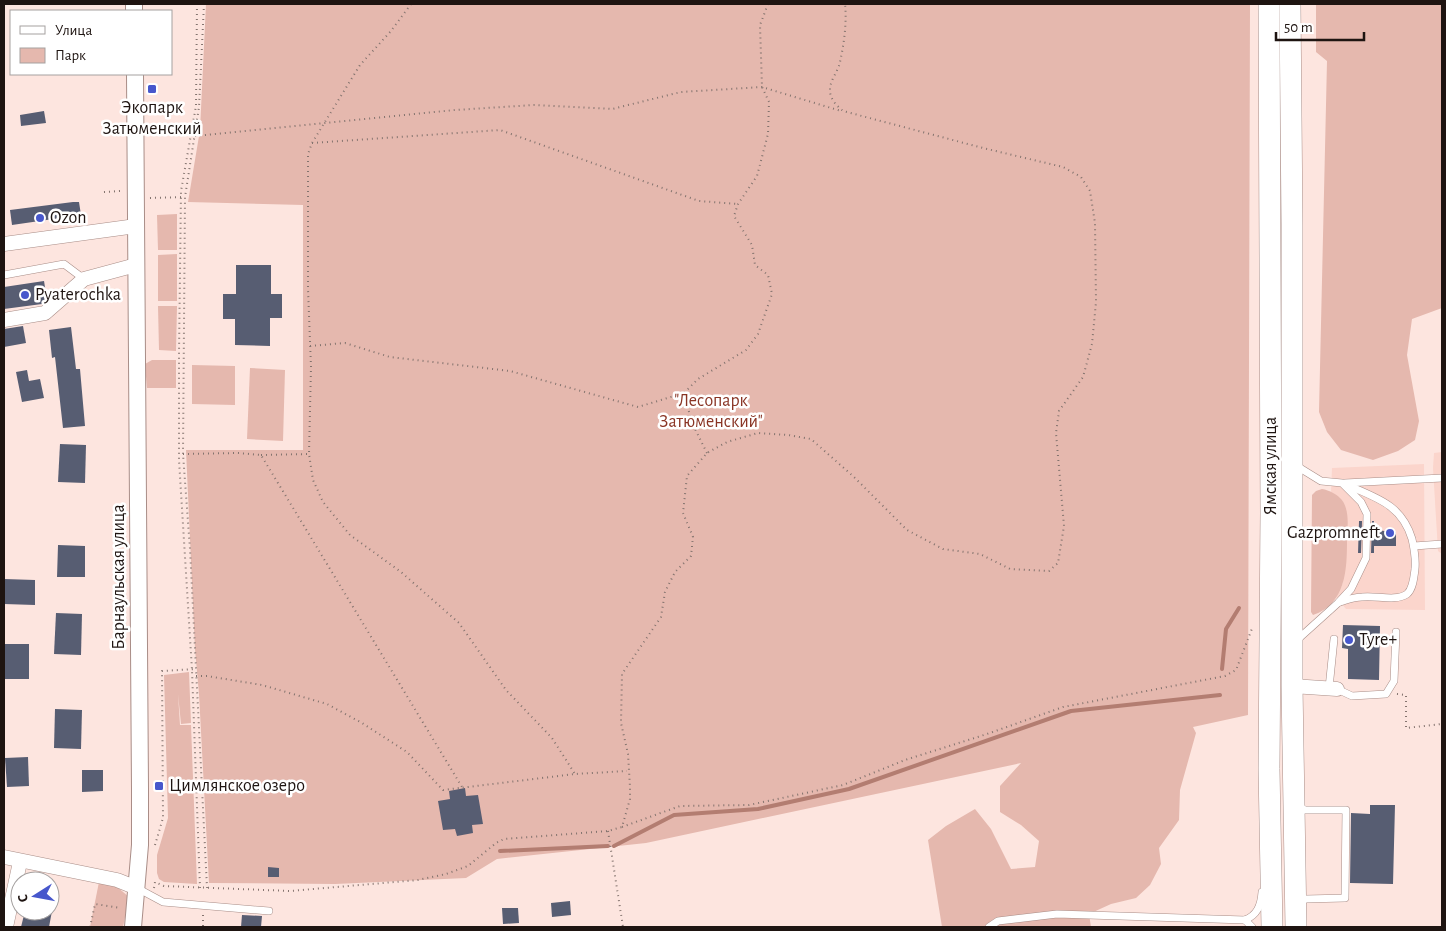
<svg xmlns="http://www.w3.org/2000/svg" width="1446" height="931" font-family="'Alegreya Sans',sans-serif">
<style>
.built{fill:#fbd5cc}
.green{fill:#e5b8ae}
.lines{fill:none;stroke-linecap:round;stroke-linejoin:round}
.stream{stroke:#b37d71;stroke-width:4}
.building{fill:#575d72}
.service-casing{stroke:#a98d87;stroke-width:8}
.minor-casing{stroke:#a98d87;stroke-width:15}
.tertiary-casing{stroke:#a98d87;stroke-width:18}
.primary-casing{stroke:#a98d87;stroke-width:22}
.path{stroke:#83736e;stroke-width:2;stroke-dasharray:1 4;stroke-linecap:butt}
.service{stroke:#fff;stroke-width:7}
.minor{stroke:#fff;stroke-width:14}
.tertiary{stroke:#fff;stroke-width:16}
.primary{stroke:#fff;stroke-width:21}
.poi-dot{fill:#4757cc;stroke:#fff;stroke-width:2}
.labels{text-anchor:middle;dominant-baseline:central;stroke-width:5;stroke-linejoin:round;paint-order:stroke}
.poi-label{font-size:18px;fill:#1e1411;stroke:#fff;text-anchor:start}
.park-label{font-size:18px;fill:#893424;stroke:#fff}
.street-label{font-size:18px;fill:#1e1411;stroke:#fff}
</style>
<rect width="100%" height="100%" fill="#fde5df"/>
<!-- built -->
<g class="built">
<path d="M1442,452V554L1438,551L1433,468L1434,453Z"/>
<path d="M1424,464L1425,610L1346,609L1336,597L1343,583V501L1331,492L1332,468Z"/>
</g>
<!-- green -->
<g class="green">
<path d="M206,4H1250L1248,715L1193,727L1196,733L1180,790L1179,820L1159,848L1161,864L1150,885L1136,898L1111,904L1089,914L1091,927H942L928,840L946,826L975,809L991,829L1011,869L1035,867L1039,841L1021,825L1000,812V786L1021,763L646,843L497,859L466,878L335,884L209,883L199,694L195,649L186,450H303V205L188,202L200,130Z"/>
<path d="M1316,4H1442V308L1412,319L1407,355L1419,421L1415,440L1398,451L1373,460L1341,450L1327,432L1319,412L1327,61L1316,52Z"/>
<path d="M177,214V250H158L157,215Z"/>
<path d="M177,254V301H158V255Z"/>
<path d="M158,306H177L176,351L159,350Z"/>
<path d="M152,360H176V388H147L145,364Z"/>
<path d="M192,365L235,366V405L192,404Z"/>
<path d="M250,368L285,370L283,441L247,439Z"/>
<path d="M1322,489C1329,490 1338,495 1342,500C1349,510 1348,524 1347,535C1347,565 1348,603 1313,615L1311,612L1312,495L1316,491Z"/>
<path d="M189,672L191,723L181,724L178,694L180,725H191L197,884L164,882L159,879L157,873V855L168,818L164,675Z"/>
<path d="M99,882L116,886L129,897L123,927H90Z"/>
</g>
<g class="lines">
<!-- stream -->
<g class="stream">
<path d="M1222,669L1226,629L1239,608"/>
<path d="M614,846L674,815L758,809L849,789L1071,711L1220,695"/>
<path d="M500,851L608,846"/>
</g>
</g>
<!-- building -->
<g class="building">
<path d="M44,111L46,123L21,126L20,115Z"/>
<path d="M73,202H79L81,215L12,225L10,210Z"/>
<path d="M236,265H271V294H282V318H270V346L235,345V319H223V294H236Z"/>
<path d="M44,281L47,300L42,304L4,309V287Z"/>
<path d="M23,326L26,343L4,347V329Z"/>
<path d="M71,327L76,369H80L85,426L63,428L55,357L52,358L49,330Z"/>
<path d="M27,370L29,381L40,379L44,398L22,402L16,372Z"/>
<path d="M60,444L86,445L85,483L58,482Z"/>
<path d="M1359,521H1362L1361,553H1358Z"/>
<path d="M1372,521H1374V530L1396,532V546H1374V553H1371Z"/>
<path d="M58,545L85,546V577H57Z"/>
<path d="M4,579L35,580V605L4,604Z"/>
<path d="M56,613L82,614L81,655L54,654Z"/>
<path d="M1343,625L1380,626L1379,680L1348,679V649L1342,648Z"/>
<rect x="4" y="644" width="25" height="35"/>
<path d="M55,709L82,710L81,749L54,748Z"/>
<path d="M28,757L29,786L7,787L5,758Z"/>
<path d="M82,770H103V791L82,792Z"/>
<path d="M465,788L466,796L478,795L483,824L472,825L473,833L457,836L455,829L443,830L438,801L450,799L449,791Z"/>
<path d="M1370,805H1395L1393,884L1350,883L1351,813L1370,814Z"/>
<path d="M268,867L279,868V877H268Z"/>
<path d="M570,901L571,915L552,917L551,903Z"/>
<path d="M502,908H518L519,923L503,924Z"/>
<path d="M25,911H52L49,927H21Z"/>
<path d="M242,915L262,916L261,927H241Z"/>
</g>
<g class="lines">
<!-- service casing -->
<g class="service-casing">
<g id="service">
<path d="M4,275L64,264L84,279"/>
<path d="M1295,465L1321,481L1342,483L1361,502L1367,514L1366,558L1351,589L1338,603L1297,640"/>
<path d="M1345,483L1442,478"/>
<path d="M1414,546L1442,544"/>
<path d="M1340,602C1347,600 1354,597 1362,597C1376,595 1395,602 1407,594C1413,589 1414,577 1415,569C1416,559 1414,548 1412,539C1402,505 1377,498 1347,485"/>
<path d="M1329,688L1334,639"/>
<path d="M1337,689L1352,696L1386,694L1394,681L1396,632"/>
<path d="M1297,806L1305,810H1346L1345,898L1306,899L1299,902"/>
<path d="M137,888L163,902L269,911"/>
<path d="M1245,920L1252,927"/>
<path d="M989,927L998,921L1057,914L1245,920C1257,915 1261,906 1262,892"/>
</g>
</g>
<!-- minor casing -->
<g class="minor-casing">
<g id="minor">
<path d="M4,244L136,226"/>
<path d="M4,320L45,313L84,279L136,265"/>
<path d="M1292,686L1337,689"/>
<path d="M4,857L117,880L137,888"/>
<path d="M6,927L20,862"/>
</g>
</g>
<!-- tertiary casing -->
<g class="tertiary-casing">
<g id="tertiary">
<path d="M134,4V11"/>
<path d="M133,927L140,845V789L135,74"/>
</g>
</g>
<!-- primary casing -->
<g class="primary-casing">
<g id="primary">
<path d="M1269,4L1271,513L1269,769L1272,927"/>
<path d="M1290,4L1292,225V686L1296,927"/>
</g>
</g>
<!-- path -->
<g class="path">
<path d="M197,4L196,106L181,191L179,355V460L192,670L200,888"/>
<path d="M204,4L199,107L185,197L183,454L190,549L207,888"/>
<path d="M411,4L391,31L360,65L312,143L308,154V289L311,367L309,454L313,480L323,502L350,535L401,572L459,623L506,690L552,738L575,774"/>
<path d="M195,136L455,110L534,105L612,109L681,92L762,87L841,111"/>
<path d="M312,143L500,130L699,201L738,204"/>
<path d="M104,192L121,191"/>
<path d="M150,198L185,197"/>
<path d="M310,346L345,343L390,357L510,371L638,407L684,393"/>
<path d="M707,453L692,423L684,393L698,379L746,350L758,334L772,294L768,275L755,265L752,245L734,216L738,204L757,176L768,134L769,102L762,87L760,25L768,4"/>
<path d="M183,454L238,453L261,455L462,787"/>
<path d="M261,455L309,454"/>
<path d="M196,676H207L262,685L327,704L362,723L407,752L443,790L575,774L627,771"/>
<path d="M1397,694L1406,695V728L1442,724"/>
<path d="M622,827L680,806L749,805L843,785L905,760L987,734L1063,707L1225,676L1236,670L1253,626"/>
<path d="M608,831L623,927"/>
<path d="M155,845L163,818L162,671L196,669"/>
<path d="M154,888L155,882L164,886L290,891L418,880L446,874L468,866L496,843L504,839L608,831L622,827L630,799V787L628,754L621,723L622,674L661,617L665,592L675,572L691,556L693,537L683,513L687,476L707,453L727,442L758,433L788,435L811,439L854,477L907,530L943,549L980,554L1010,569L1049,571L1058,563L1064,526L1056,433L1059,411L1083,377L1092,344L1096,302L1095,223L1090,191L1081,177L1063,167L983,148L843,111C837,106 831,100 830,92C829,81 838,72 840,62C844,44 847,22 845,4"/>
<path d="M203,915V927"/>
<path d="M90,927L95,904L121,908"/>
</g>
<!-- service -->
<use href="#service" class="service"/>
<!-- minor -->
<use href="#minor" class="minor"/>
<!-- tertiary -->
<use href="#tertiary" class="tertiary"/>
<!-- primary -->
<use href="#primary" class="primary"/>
</g>
<!-- markers -->
<g class="poi-dot">
<rect x="147" y="84" width="10" height="10" rx="2.5"/>
<circle cx="40" cy="218" r="5"/>
<circle cx="25" cy="295" r="5"/>
<circle cx="1390" cy="533" r="5"/>
<circle cx="1349" cy="640" r="5"/>
<rect x="154" y="781" width="10" height="10" rx="2.5"/>
</g>
<g class="labels">
<!-- poi labels -->
<g class="poi-label">
<text x="152" y="108" text-anchor="middle">Экопарк<tspan x="152" dy="21">Затюменский</tspan></text>
<text x="50" y="218">Ozon</text>
<text x="35" y="295">Pyaterochka</text>
<text x="1380" y="533" text-anchor="end">Gazpromneft</text>
<text x="1359" y="640">Tyre+</text>
<text x="169" y="786">Цимлянское озеро</text>
</g>
<!-- park labels -->
<g class="park-label">
<text x="711" y="401">"Лесопарк<tspan x="711" dy="21">Затюменский"</tspan></text>
</g>
<!-- street labels -->
<g class="street-label">
<text transform="translate(1271 466) rotate(-90)">Ямская улица</text>
<text transform="translate(119 577) rotate(-90)">Барнаульская улица</text>
</g>
</g>
<!-- border -->
<rect width="1446" height="931" fill="none" stroke="#1e1411" stroke-width="10"/>
<!-- legend -->
<rect x="10" y="10" width="162" height="65" fill="#ffffff" stroke="#a5a1a0"/>
<rect x="20" y="26" width="25" height="8" fill="#ffffff" stroke="#a5a1a0"/>
<text x="55" y="35" font-size="15" fill="#1e1411">Улица</text>
<rect x="20" y="48" width="25" height="15" fill="#e5b8ae" stroke="#a5a1a0"/>
<text x="55" y="60" font-size="15" fill="#1e1411">Парк</text>
<!-- north arrow -->
<g transform="translate(35 896) rotate(259)"><circle r="24" fill="#ffffff" stroke="#a5a1a0"/>
<path d="M0-4L9 19L0 12L-9 19Z" fill="#4757cc"/>
<text y="-8" font-size="14" font-weight="bold" text-anchor="middle" fill="#1e1411">С</text>
</g>
<!-- scale -->
<path d="M1276 32v8h88v-8" fill="none" stroke="#1e1411" stroke-width="2.5"/>
<text x="1284" y="32" font-size="15" fill="#1e1411" stroke="#ffffff" stroke-width="4" paint-order="stroke">50 m</text>
</svg>
